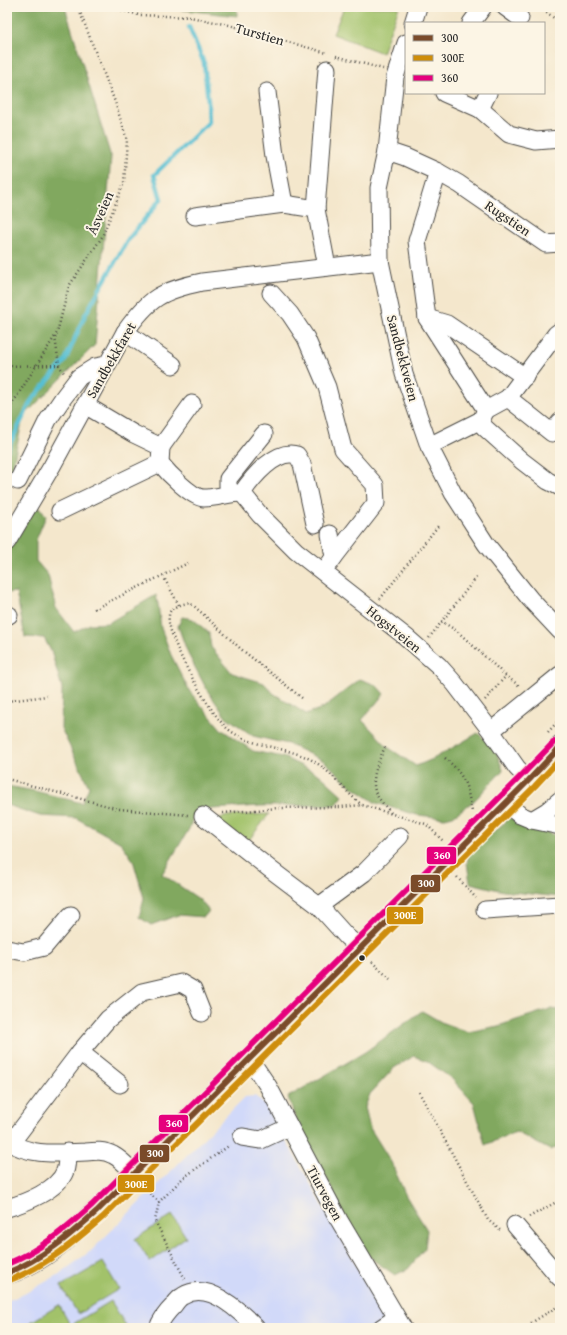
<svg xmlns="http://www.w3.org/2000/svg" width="567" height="1335" font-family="'Gentium Book Plus',serif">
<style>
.built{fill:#d1d9f9}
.green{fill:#a2c26a;stroke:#66764a}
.forest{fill:#81a85e;stroke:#566a44}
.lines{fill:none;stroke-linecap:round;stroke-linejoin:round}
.stream{stroke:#56bfd3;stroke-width:4.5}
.minor-casing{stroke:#494743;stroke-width:19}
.major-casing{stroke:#494743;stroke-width:24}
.path{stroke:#494743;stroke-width:2.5;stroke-dasharray:1 3;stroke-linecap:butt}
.minor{stroke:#fff;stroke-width:17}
.major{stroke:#fff;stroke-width:22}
.bus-1-casing{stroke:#fcf5e5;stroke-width:9}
.bus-2-casing{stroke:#fcf5e5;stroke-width:9}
.bus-3-casing{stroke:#fcf5e5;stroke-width:9}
.bus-1{stroke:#7a4b2a;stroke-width:6}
.bus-2{stroke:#ce8d09;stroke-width:6}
.bus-3{stroke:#e5007d;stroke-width:6}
.bus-dot{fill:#2b2b2b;stroke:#fcf5e5;stroke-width:1.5}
.labels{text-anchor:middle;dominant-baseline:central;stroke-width:4;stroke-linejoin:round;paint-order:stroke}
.street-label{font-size:14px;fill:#2b2b2b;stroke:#fcf5e5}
.line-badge{stroke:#fcf5e5;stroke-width:1.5}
.badge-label{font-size:11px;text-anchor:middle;font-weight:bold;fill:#fff}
</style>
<rect width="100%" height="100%" fill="#fcf5e5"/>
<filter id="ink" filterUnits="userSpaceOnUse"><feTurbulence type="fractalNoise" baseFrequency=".025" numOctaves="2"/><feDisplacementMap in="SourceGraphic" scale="8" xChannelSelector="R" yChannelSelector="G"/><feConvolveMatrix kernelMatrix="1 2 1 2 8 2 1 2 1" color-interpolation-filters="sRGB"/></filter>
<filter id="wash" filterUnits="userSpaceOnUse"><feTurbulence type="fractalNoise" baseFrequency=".012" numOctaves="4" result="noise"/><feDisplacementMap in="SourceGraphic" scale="16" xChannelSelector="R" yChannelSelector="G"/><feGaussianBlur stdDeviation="0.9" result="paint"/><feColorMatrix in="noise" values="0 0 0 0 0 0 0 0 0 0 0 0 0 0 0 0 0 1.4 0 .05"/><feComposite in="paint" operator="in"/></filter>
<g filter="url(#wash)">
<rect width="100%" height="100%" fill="#f4e7cc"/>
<!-- built -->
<path class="built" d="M255,1096L267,1107L392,1328H7V1301L24,1294L58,1275L92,1250L245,1097Z"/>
<!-- green -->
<g class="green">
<path d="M344,7H399L382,53L333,34Z"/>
<path d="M269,814L246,844L216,819L228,816Z"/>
<path d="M172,1215L186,1237L150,1262L135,1239Z"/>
<path d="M103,1262L119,1289L78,1314L61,1286Z"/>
<path d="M111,1301L126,1326L122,1328H75L73,1324Z"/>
<path d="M59,1305L72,1328H21Z"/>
</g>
<!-- forest -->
<g class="forest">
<path d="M7,7H65L111,157L95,345L23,417L13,465L7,474Z"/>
<path d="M158,7H237V16Z"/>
<path d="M40,507L46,516L36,540V561L48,575L56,608L74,632L90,624L108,623L156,595L158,604L161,628L171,655L190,692L221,729L253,751L283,757L320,775L343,796L336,805L260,806L196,810L189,829L162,874L199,899L209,911L204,917L178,915L151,925L139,917L144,898L133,860L121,843L76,818L40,816L7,805V786L35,791L82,803L89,787L61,728L62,688L51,651L44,638L25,637L16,592L7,593V553L34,510Z"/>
<path d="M182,617L193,619L209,633L211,647L232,673L264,683L273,693L306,714L323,708L360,679L376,685L384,694L362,720L389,748L416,766L433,759L478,733L495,749L503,770L474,801L453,816L445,818L417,815L376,803L351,786L324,761L288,744L253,736L225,716L207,690L188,654L178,626Z"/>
<path d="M510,818L560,837V897L503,891L470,883L467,863L469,852Z"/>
<path d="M550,1009L560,1010V1146L550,1150L516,1132L485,1145L474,1103L452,1079L427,1061L414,1056L394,1068L370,1094L365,1107L370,1128L391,1162L406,1196L427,1230L425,1248L408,1269L395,1275L376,1262L358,1247L334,1193L319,1163L302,1138L288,1097L365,1052L422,1011L443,1023L468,1032L498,1026Z"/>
</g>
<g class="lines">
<!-- stream -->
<path class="stream" d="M7,450L31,401L65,361L85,315L127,241L161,199L154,175L209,122L208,101L204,63L189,27"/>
</g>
</g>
<g filter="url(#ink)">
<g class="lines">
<!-- minor casing -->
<g class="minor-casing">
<g id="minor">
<path d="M505,7L520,18"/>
<path d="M413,23L418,7"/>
<path d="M471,23L483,7"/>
<path d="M406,43L395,77L387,151L379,188L380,261L404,374L429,446L453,493L486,544L530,599L560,631"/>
<path d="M267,92L275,156L284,204"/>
<path d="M444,93L480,109L509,134L536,141L560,139"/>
<path d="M480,109L488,93"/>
<path d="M387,151L405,157L438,172L459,184L546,244L560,243"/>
<path d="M316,209L327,69"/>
<path d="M195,216L284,204L316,209L327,267"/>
<path d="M271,293L290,314L306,338L327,387L343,449L375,485L376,503L334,557"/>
<path d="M427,318L447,324L525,377"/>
<path d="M125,332L173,365"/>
<path d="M508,398L556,334L560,331"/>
<path d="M486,410L508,398L552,433L560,422"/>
<path d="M481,420L484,427L522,461L548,481L560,487"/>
<path d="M429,446L481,420L486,410L427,318L417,241L438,172"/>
<path d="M161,447L192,404"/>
<path d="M160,463C168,473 192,498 204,498C217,498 229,493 242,493"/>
<path d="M18,481L48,420L63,398L79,377L95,367L106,365"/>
<path d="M232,493L228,486V479L264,434"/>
<path d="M242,493L260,515L296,551L406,637L439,666L455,684L491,731L517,768L529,780"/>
<path d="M242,493C252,478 276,448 297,455L302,464L315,524"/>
<path d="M60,511L160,463L161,447L134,434L85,405"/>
<path d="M330,534L334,557L330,563"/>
<path d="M7,542L52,466L125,332C150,297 161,291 202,282L380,261"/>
<path d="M7,615H9"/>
<path d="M491,731L560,675"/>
<path d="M505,803L520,815L532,820L547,811L560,800"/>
<path d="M203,816L270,869L319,906L347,937L360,948"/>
<path d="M532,820L560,826"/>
<path d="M319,906L364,873L400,836"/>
<path d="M485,910L560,905"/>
<path d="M7,949L24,952L44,947L71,915"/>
<path d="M80,1052L120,1084"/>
<path d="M249,1058L268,1086L339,1220L403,1328"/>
<path d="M242,1137L261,1140L289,1127"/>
<path d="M7,1141C32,1157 57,1153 86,1152C95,1151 104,1150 113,1155C121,1159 128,1167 134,1173"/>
<path d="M11,1143L80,1052L108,1019L142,992L181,983L193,990L202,1013"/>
<path d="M7,1208C25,1203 58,1190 65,1171C67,1166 67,1158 67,1152"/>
<path d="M515,1225L560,1278"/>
<path d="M158,1328C161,1319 167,1312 174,1305C176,1302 179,1298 183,1296C208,1280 240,1311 256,1328"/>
<path d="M381,1328L396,1318"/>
</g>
</g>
<!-- major casing -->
<g class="major-casing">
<path id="major" d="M7,1273C42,1261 70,1235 97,1211L529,780L560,747"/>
</g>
<!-- path -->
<g class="path">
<path d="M110,7L139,15L190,17L229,25L327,53"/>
<path d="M540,7L560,23"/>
<path d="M336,56L383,69"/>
<path d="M55,337L59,365L64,373"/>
<path d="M7,366L59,365"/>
<path d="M7,412L57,333L69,286L102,237L124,183L127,140L115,102L78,7"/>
<path d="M163,576L179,605"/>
<path d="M380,599L438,526"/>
<path d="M94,609L188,563"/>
<path d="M441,621L457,631L506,676L521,687"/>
<path d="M429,638L478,575"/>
<path d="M302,698L241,649L193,605C187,602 182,604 176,607C172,609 169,611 169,616C165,636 211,716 228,729C252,748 284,746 310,759C331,770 344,791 362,805"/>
<path d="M485,700L506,676"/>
<path d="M7,701L47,696"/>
<path d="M548,732L560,719"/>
<path d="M385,747C379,760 371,776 375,791C376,797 388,809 392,814"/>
<path d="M445,758C466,776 467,787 472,812"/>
<path d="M7,779L119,809L188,815"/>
<path d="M223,813L278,808L341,807L362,805L426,824L443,841"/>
<path d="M457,877L476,898"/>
<path d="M372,962L390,979"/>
<path d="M419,1092L488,1220L501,1231"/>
<path d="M144,1188L159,1202"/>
<path d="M529,1217L560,1200"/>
<path d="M185,1279L155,1221L159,1202L183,1178L230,1145"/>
<path d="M531,1323L560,1305"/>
</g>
<!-- minor -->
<use href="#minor" class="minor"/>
<!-- major -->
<use href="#major" class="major"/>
<!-- bus-1 casing -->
<g class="bus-1-casing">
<path id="bus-1" d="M7,1273C42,1259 69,1236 97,1211L529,780L560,747"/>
</g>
<!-- bus-2 casing -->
<g class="bus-2-casing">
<path id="bus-2" d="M10,1280C46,1266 74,1242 103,1217L535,786L560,759"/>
</g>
<!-- bus-3 casing -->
<g class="bus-3-casing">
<path id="bus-3" d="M7,1264C40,1251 66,1228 92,1205L523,774L554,742"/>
</g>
<!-- bus-1 -->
<use href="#bus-1" class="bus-1"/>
<!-- bus-2 -->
<use href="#bus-2" class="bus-2"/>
<!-- bus-3 -->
<use href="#bus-3" class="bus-3"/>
</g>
</g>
<!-- markers -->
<circle class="bus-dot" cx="362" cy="958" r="3.5"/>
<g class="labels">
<!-- street labels -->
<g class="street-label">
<text transform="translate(260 34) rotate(16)">Turstien</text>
<text transform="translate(100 213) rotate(-66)">Åsveien</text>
<text transform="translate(508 218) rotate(34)">Rugstien</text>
<text transform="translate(403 358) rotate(75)">Sandbekkveien</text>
<text transform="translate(111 360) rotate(-60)">Sandbekkfaret</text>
<text transform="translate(394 629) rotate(39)">Hogstveien</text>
<text transform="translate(325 1193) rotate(62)">Tiurvegen</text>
</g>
</g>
<g class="line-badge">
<rect x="426" y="846" width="31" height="19" rx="4" fill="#e5007d"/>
<rect x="410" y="874" width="31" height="19" rx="4" fill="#7a4b2a"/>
<rect x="386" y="906" width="38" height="19" rx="4" fill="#ce8d09"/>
<rect x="158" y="1114" width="31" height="19" rx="4" fill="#e5007d"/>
<rect x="139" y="1144" width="31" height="19" rx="4" fill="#7a4b2a"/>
<rect x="117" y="1174" width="38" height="19" rx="4" fill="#ce8d09"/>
</g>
<g class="badge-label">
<text x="442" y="859">360</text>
<text x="426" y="887">300</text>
<text x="405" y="919">300E</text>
<text x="174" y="1127">360</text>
<text x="155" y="1157">300</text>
<text x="136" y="1188">300E</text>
</g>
<!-- margin -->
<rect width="567" height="1335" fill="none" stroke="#fcf5e5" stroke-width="24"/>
<!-- legend -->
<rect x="405" y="22" width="140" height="72" fill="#fcf5e5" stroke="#a8a49b"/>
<rect x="413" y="35" width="20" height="6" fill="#7a4b2a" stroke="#a8a49b"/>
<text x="441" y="42" font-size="12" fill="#2b2b2b">300</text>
<rect x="413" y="55" width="20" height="6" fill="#ce8d09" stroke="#a8a49b"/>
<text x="441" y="62" font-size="12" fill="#2b2b2b">300E</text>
<rect x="413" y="75" width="20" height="6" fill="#e5007d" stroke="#a8a49b"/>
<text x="441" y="82" font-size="12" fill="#2b2b2b">360</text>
</svg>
